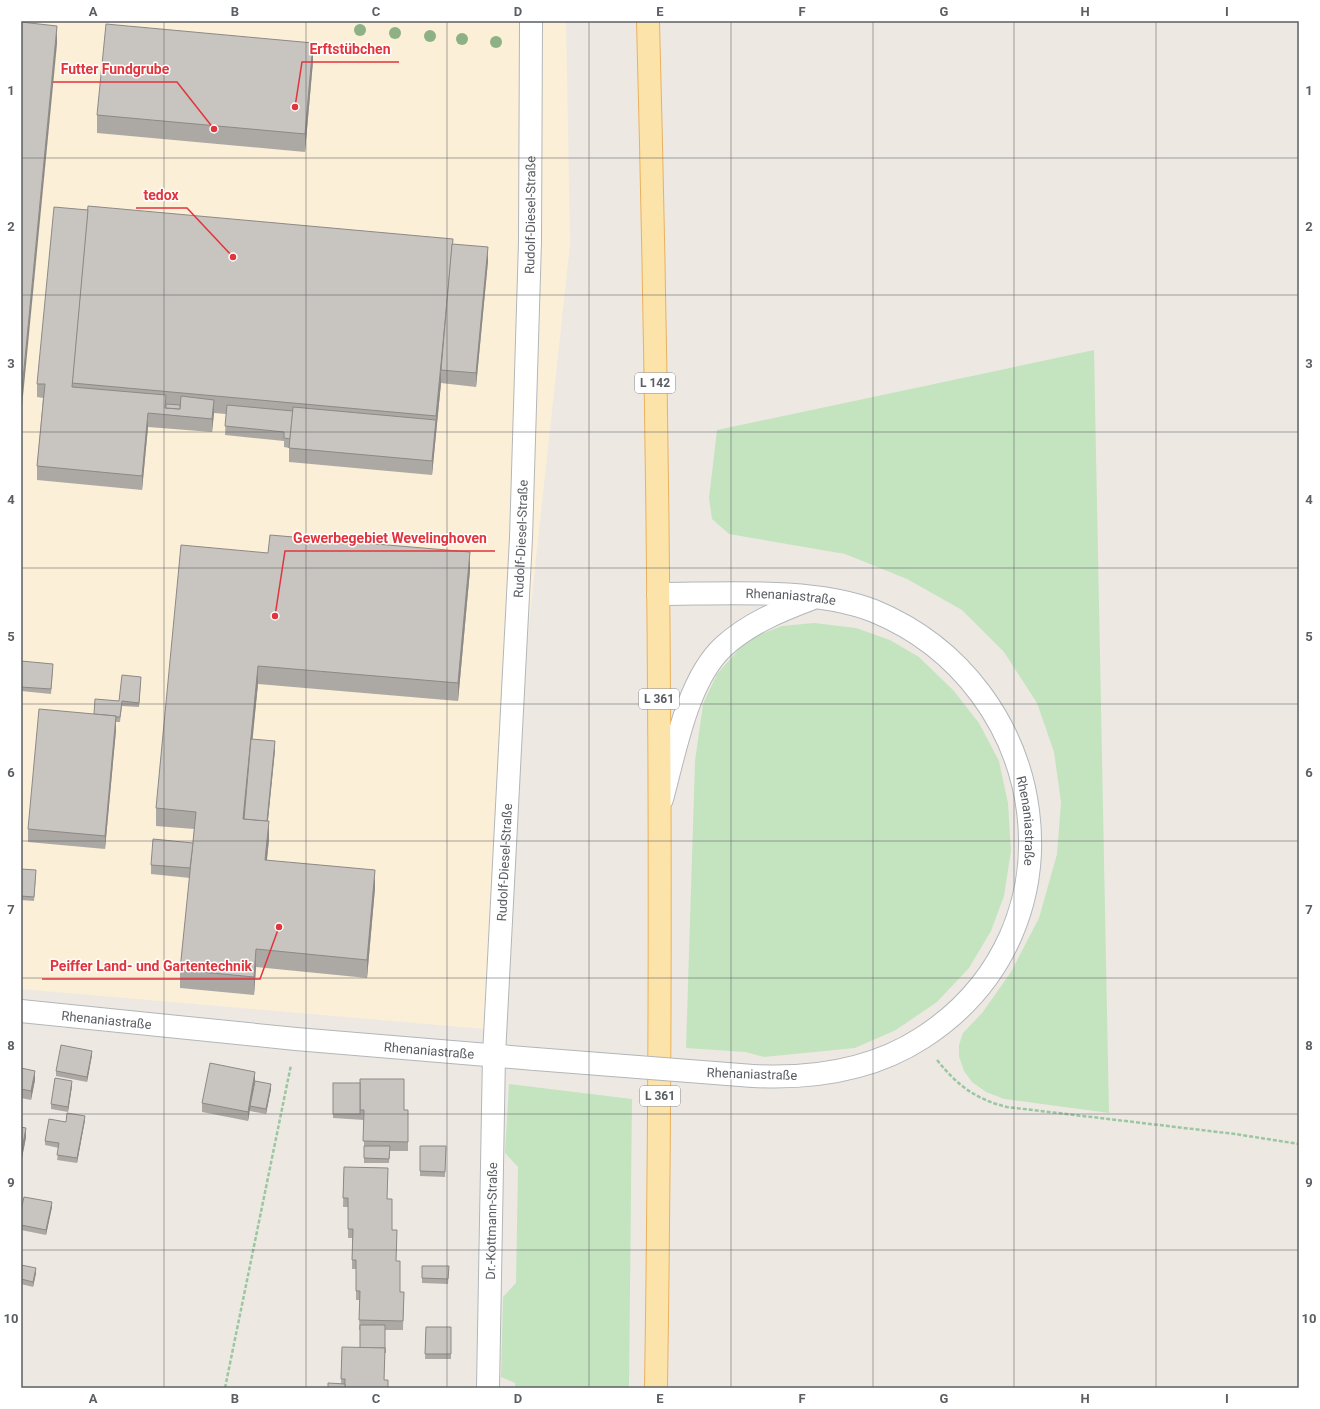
<svg xmlns="http://www.w3.org/2000/svg" width="1320" height="1409" font-family="Roboto,sans-serif">
<style>
.commercial{fill:#fcefd8}
.green{fill:#c4e4c0}
.lines{fill:none;stroke-linecap:round;stroke-linejoin:round}
.street-casing{stroke:#b3b6b9;stroke-width:24}
.secondary-casing{stroke:#b2b6ba;stroke-width:24}
.primary-casing{stroke:#ebb15d;stroke-width:24}
.path{stroke:#9ac7a1;stroke-width:2.5;stroke-dasharray:4 2;stroke-linecap:butt}
.street{stroke:#fff;stroke-width:22}
.secondary{stroke:#fff;stroke-width:22}
.primary{stroke:#fbe3a9;stroke-width:22}
.secondary-bridge-casing{stroke:#b2b6ba;stroke-width:24;stroke-linecap:butt}
.secondary-bridge{stroke:#fff;stroke-width:22}
.tree{fill:#8db185}
.wall{fill:#aca9a4}
.shaded-wall{fill:#8c8986}
.building{fill:#c8c4bf;stroke:#8c8986}
.grid{fill:none;stroke:#5b5f63;stroke-width:1;stroke-opacity:0.55}
.labels{text-anchor:middle;dominant-baseline:central;stroke-width:3;stroke-linejoin:round;paint-order:stroke}
.shield{fill:#fff;stroke:#8c8f92;stroke-width:1}
.shield-label{font-size:12px;font-weight:bold;fill:#5b5f63}
.street-label{font-size:13px;fill:#5b5f63;stroke:#fff}
.leader{fill:none;stroke:#e1343c;stroke-width:1.5}
.callout-dot{fill:#e1343c;stroke:#fff;stroke-width:1.5}
.callout-label{font-size:14px;text-anchor:middle;font-weight:bold;fill:#e1343c;stroke:#fff;stroke-width:3;stroke-linejoin:round;paint-order:stroke}
.neatline{fill:none;stroke:#5b5f63;stroke-width:1.5}
.grid-label{font-size:13px;text-anchor:middle;font-weight:bold;fill:#5b5f63}
</style>
<rect width="100%" height="100%" fill="#ede9e2"/>
<!-- commercial -->
<path class="commercial" d="M21,21H566L570,244L485,1029L21,989Z"/>
<!-- green -->
<g class="green">
<path d="M1094,350L1109,1113L1004,1099L986,1092L972,1082L964,1071L959,1056V1045L963,1033L982,1013L1011,972L1039,918L1057,854L1061,802L1054,752L1037,703L1004,652L962,610L907,579L845,554L729,534L712,519L709,498L717,430Z"/>
<path d="M814,623L856,628L890,640L919,657L954,691L979,723L999,761L1008,803L1011,851L1004,896L991,931L969,968L937,1002L896,1030L855,1048L764,1057L745,1052L686,1048L695,761L703,704L717,674L739,649L758,635L782,626Z"/>
<path d="M509,1084L632,1099L629,1388H515V1383L501,1377L503,1297L516,1283L518,1167L505,1153Z"/>
</g>
<g class="lines">
<!-- street casing -->
<g class="street-casing">
<g id="street">
<path id="s1" d="M488,1388L494,1055L521,538L530,242L531,21"/>
</g>
</g>
<!-- secondary casing -->
<g class="secondary-casing">
<g id="secondary">
<path id="s2" d="M658,594C723,594 813,587 874,611C1053,685 1090,930 922,1038C871,1071 812,1079 753,1076"/>
<path d="M662,799C675,752 687,681 723,647C748,624 779,611 811,599"/>
<path id="s3" d="M21,1011L296,1039L535,1059"/>
</g>
</g>
<!-- primary casing -->
<g class="primary-casing">
<path id="primary" d="M648,21C660,477 663,932 656,1388"/>
</g>
<!-- path -->
<g class="path">
<path d="M937,1060C957,1085 975,1099 1007,1107L1235,1134L1299,1144"/>
<path d="M225,1388L291,1065"/>
</g>
<!-- street -->
<use href="#street" class="street"/>
<!-- secondary -->
<use href="#secondary" class="secondary"/>
<!-- primary -->
<use href="#primary" class="primary"/>
<!-- secondary-bridge casing -->
<g class="secondary-bridge-casing">
<path id="secondary-bridge" d="M535,1059L753,1076"/>
</g>
<!-- secondary-bridge -->
<use href="#secondary-bridge" class="secondary-bridge"/>
</g>
<!-- trees -->
<g class="tree">
<circle cx="360" cy="30" r="6"/>
<circle cx="395" cy="33" r="6"/>
<circle cx="430" cy="36" r="6"/>
<circle cx="462" cy="39" r="6"/>
<circle cx="496" cy="42" r="6"/>
</g>
<!-- wall -->
<g class="wall">
<path d="M313,61L305,152L97,133V115Z"/>
<path d="M453,244L488,261L476,387L441,383L432,475L289,462V448L284,447V441L225,435L226,414L214,413L212,432L148,427L142,490L37,480V466L43,398L37,397V384Z"/>
<path d="M268,553L470,570L458,701L258,684L252,739L275,750L268,821L269,839L267,860L375,888L367,978L256,967L254,995L180,988V970L190,878L151,874V865L193,843L194,829L156,826V808Z"/>
<path d="M21,661L53,669L51,694L21,691Z"/>
<path d="M141,681L139,707L122,706L120,722H116V730L105,849L28,842V829L94,714L119,701Z"/>
<path d="M21,869L36,875L34,901L21,900Z"/>
<path d="M92,1055L87,1082L56,1076V1071Z"/>
<path d="M21,1068L35,1080L31,1100L21,1098Z"/>
<path d="M333,1083L404,1110H408V1151H390L389,1163H364V1120L333,1118Z"/>
<path d="M72,1086L68,1112L51,1109V1104Z"/>
<path d="M271,1089L266,1114L250,1111V1108L248,1121L202,1112V1103Z"/>
<path d="M85,1120L77,1163L57,1160L59,1148L45,1145V1141L66,1122Z"/>
<path d="M21,1127L26,1137L22,1158H21Z"/>
<path d="M420,1146H446L445,1177L420,1176Z"/>
<path d="M344,1167L388,1199L400,1292H404L403,1330H385L384,1380L388,1388L341,1384L342,1347L360,1348V1330H359L360,1300H356V1269H352V1238H348V1207H343Z"/>
<path d="M52,1207L46,1235L21,1230V1210Z"/>
<path d="M21,1265L36,1273L33,1287L21,1284Z"/>
<path d="M422,1266H449L448,1284L422,1283Z"/>
<path d="M426,1327H451V1359H425Z"/>
</g>
<!-- shaded-wall -->
<g class="shaded-wall">
<path d="M57,26V44L21,417V400Z"/>
<path d="M313,43V61L305,152V134Z"/>
<path d="M453,239V257L441,370V383L436,434V416Z"/>
<path d="M488,247V261L476,387V373Z"/>
<path d="M214,400V413L212,432V419Z"/>
<path d="M148,413V427L142,490V476Z"/>
<path d="M436,420V434L432,475V461Z"/>
<path d="M470,552V570L458,701V683Z"/>
<path d="M258,666V684L244,827L243,819Z"/>
<path d="M116,716V730L105,849V836Z"/>
<path d="M275,741V750L266,839V830Z"/>
<path d="M269,821V839L265,877V860Z"/>
<path d="M375,870V888L367,978V960Z"/>
<path d="M256,949V967L254,995V977Z"/>
<path d="M92,1051V1055L87,1082V1077Z"/>
<path d="M35,1071V1080L31,1100V1091Z"/>
<path d="M255,1072V1081L248,1121V1112Z"/>
<path d="M72,1081V1086L68,1112V1107Z"/>
<path d="M271,1084V1089L266,1114V1109Z"/>
<path d="M85,1116V1120L77,1163V1158Z"/>
<path d="M26,1128V1137L22,1158V1149Z"/>
<path d="M52,1202V1207L46,1235V1230Z"/>
<path d="M36,1268V1273L33,1287V1282Z"/>
</g>
<!-- building -->
<g class="building">
<path d="M21,22L57,26L21,400Z"/>
<path d="M106,24L313,43L305,134L97,115Z"/>
<path d="M88,206L453,239L436,416L72,383Z"/>
<path d="M54,207L88,210L72,387L166,395L165,408L180,409L181,396L214,400L212,419L148,413L142,476L37,466L45,384H37Z"/>
<path d="M452,244L488,247L476,373L441,370Z"/>
<path d="M166,404L180,405V409L166,408Z"/>
<path d="M227,405L293,411L290,439L284,438V432L225,426Z"/>
<path d="M293,407L436,420L432,461L289,448Z"/>
<path d="M270,535L470,552L458,683L258,666L243,819L269,821L265,860L375,870L367,960L256,949L254,977L180,970L196,812L156,808L181,545L268,553Z"/>
<path d="M21,661L53,664L51,689L21,687Z"/>
<path d="M122,675L141,677L139,703L122,701L120,717H116V716L94,714L95,699L119,701Z"/>
<path d="M39,709L116,716L105,836L28,829Z"/>
<path d="M251,739L275,741L267,821L244,819Z"/>
<path d="M153,839L193,843L190,868L151,865Z"/>
<path d="M21,869L36,870L34,897L21,896Z"/>
<path d="M61,1045L92,1051L87,1077L56,1071Z"/>
<path d="M210,1063L255,1072L248,1112L202,1103Z"/>
<path d="M21,1068L35,1071L31,1091L21,1089Z"/>
<path d="M55,1078L72,1081L68,1107L51,1104Z"/>
<path d="M360,1079H404V1110H408V1142L363,1141L364,1110H360Z"/>
<path d="M255,1081L271,1084L266,1109L250,1106Z"/>
<rect x="333" y="1083" width="27" height="31"/>
<path d="M67,1113L85,1116L77,1158L57,1155L59,1143L45,1141L49,1119L66,1122Z"/>
<path d="M21,1127L26,1128L22,1149H21Z"/>
<path d="M364,1146H390L389,1159L364,1158Z"/>
<path d="M420,1146H446L445,1172L420,1171Z"/>
<path d="M344,1167L388,1168L387,1199H392V1230H397L396,1261H400V1292H404L403,1321L359,1320L360,1291H356V1260H352L353,1229H348V1198H343Z"/>
<path d="M24,1197L52,1202L46,1230L21,1225V1210Z"/>
<path d="M21,1265L36,1268L33,1282L21,1279Z"/>
<path d="M422,1266H449L448,1279L422,1278Z"/>
<path d="M360,1325H385V1353V1348H360Z"/>
<path d="M426,1327H451V1354H425Z"/>
<path d="M342,1347L385,1348L384,1380H388V1388H345V1379H341Z"/>
<path d="M328,1383L345,1384V1388H328Z"/>
</g>
<!-- grid -->
<path class="grid" d="M164,21V1388M306,21V1388M447,21V1388M589,21V1388M731,21V1388M873,21V1388M1014,21V1388M1156,21V1388M21,158H1299M21,295H1299M21,432H1299M21,568H1299M21,704H1299M21,841H1299M21,978H1299M21,1114H1299M21,1250H1299"/>
<g class="labels">
<!-- shield labels -->
<g class="shield">
<rect x="635" y="373" width="40" height="20" rx="3"/>
<rect x="639" y="689" width="40" height="20" rx="3"/>
<rect x="640" y="1086" width="40" height="20" rx="3"/>
</g>
<g class="shield-label">
<text x="655" y="383">L 142</text>
<text x="659" y="699">L 361</text>
<text x="660" y="1096">L 361</text>
</g>
<!-- street labels -->
<g class="street-label">
<text stroke="none"><textPath href="#s1" startOffset="1174">Rudolf-Diesel-Straße</textPath></text>
<text stroke="none"><textPath href="#s1" startOffset="850">Rudolf-Diesel-Straße</textPath></text>
<text stroke="none"><textPath href="#s2" startOffset="133">Rhenaniastraße</textPath></text>
<text stroke="none"><textPath href="#s2" startOffset="492">Rhenaniastraße</textPath></text>
<text stroke="none"><textPath href="#s1" startOffset="526">Rudolf-Diesel-Straße</textPath></text>
<text stroke="none"><textPath href="#s3" startOffset="86">Rhenaniastraße</textPath></text>
<text stroke="none"><textPath href="#s3" startOffset="410">Rhenaniastraße</textPath></text>
<text transform="translate(752 1074) rotate(2)">Rhenaniastraße</text>
<text stroke="none"><textPath href="#s1" startOffset="167">Dr.-Kottmann-Straße</textPath></text>
</g>
</g>
<!-- callouts -->
<path class="leader" d="M295 107L302 62H399M214 129L177 82H53M233 257L187 208H136M275 616L285 551H495M279 927L260 979H42"/>
<g class="callout-dot">
<circle cx="295" cy="107" r="4"/>
<circle cx="214" cy="129" r="4"/>
<circle cx="233" cy="257" r="4"/>
<circle cx="275" cy="616" r="4"/>
<circle cx="279" cy="927" r="4"/>
</g>
<g class="callout-label">
<text x="350" y="54">Erftstübchen</text>
<text x="115" y="74">Futter Fundgrube</text>
<text x="161" y="200">tedox</text>
<text x="390" y="543">Gewerbegebiet Wevelinghoven</text>
<text x="151" y="971">Peiffer Land- und Gartentechnik</text>
</g>
<!-- border -->
<rect width="1320" height="1409" fill="none" stroke="#ffffff" stroke-width="44"/>
<rect x="22" y="22" width="1276" height="1365" class="neatline"/>
<g class="grid-label">
<text x="93" y="16">A</text>
<text x="235" y="16">B</text>
<text x="376" y="16">C</text>
<text x="518" y="16">D</text>
<text x="660" y="16">E</text>
<text x="802" y="16">F</text>
<text x="944" y="16">G</text>
<text x="1085" y="16">H</text>
<text x="1227" y="16">I</text>
<text x="11" y="95">1</text>
<text x="1309" y="95">1</text>
<text x="11" y="231">2</text>
<text x="1309" y="231">2</text>
<text x="11" y="368">3</text>
<text x="1309" y="368">3</text>
<text x="11" y="504">4</text>
<text x="1309" y="504">4</text>
<text x="11" y="641">5</text>
<text x="1309" y="641">5</text>
<text x="11" y="777">6</text>
<text x="1309" y="777">6</text>
<text x="11" y="914">7</text>
<text x="1309" y="914">7</text>
<text x="11" y="1050">8</text>
<text x="1309" y="1050">8</text>
<text x="11" y="1187">9</text>
<text x="1309" y="1187">9</text>
<text x="11" y="1323">10</text>
<text x="1309" y="1323">10</text>
<text x="93" y="1403">A</text>
<text x="235" y="1403">B</text>
<text x="376" y="1403">C</text>
<text x="518" y="1403">D</text>
<text x="660" y="1403">E</text>
<text x="802" y="1403">F</text>
<text x="944" y="1403">G</text>
<text x="1085" y="1403">H</text>
<text x="1227" y="1403">I</text>
</g>
</svg>
